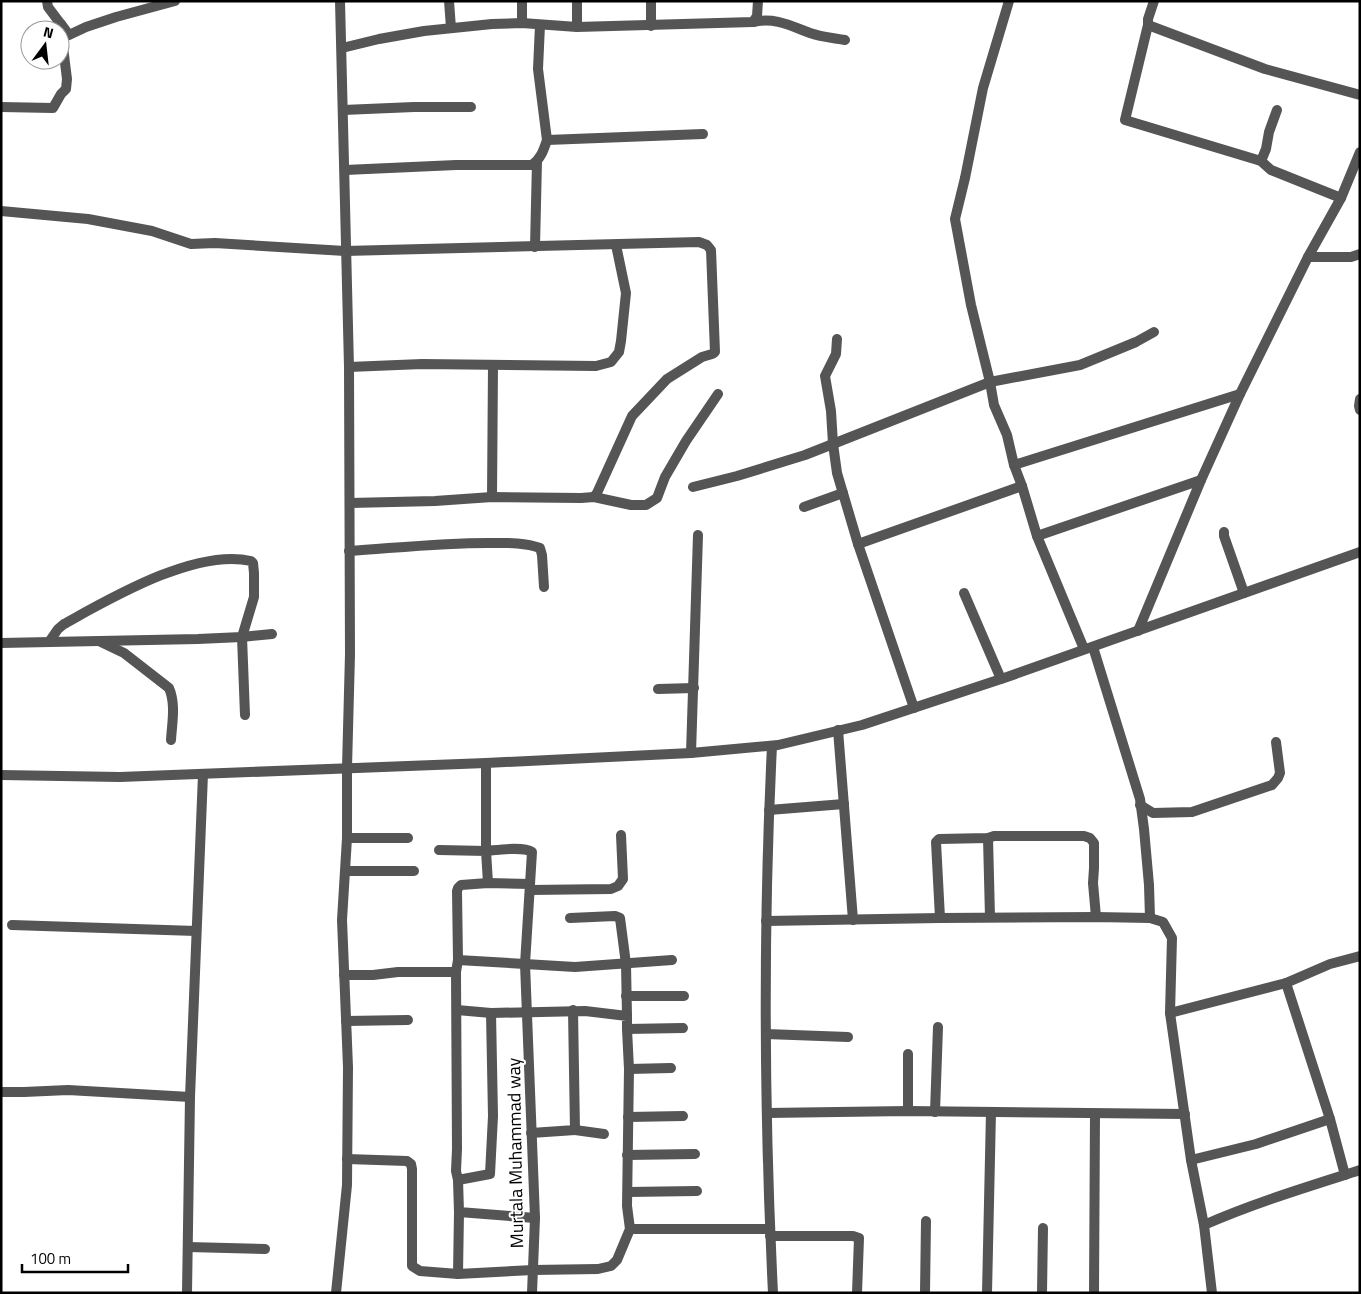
<svg xmlns="http://www.w3.org/2000/svg" width="1361" height="1294" font-family="'Titillium Web',sans-serif">
<style>
.lines{fill:none;stroke-linecap:round;stroke-linejoin:round}
.minor{stroke:#555;stroke-width:10}
.labels{text-anchor:middle;dominant-baseline:central;stroke-width:4;stroke-linejoin:round;paint-order:stroke}
.street-label{font-size:18px;fill:#000;stroke:#fff}
</style>
<rect width="100%" height="100%" fill="#fff"/>
<g class="lines">
<!-- minor -->
<g class="minor">
<path d="M449,1L451,28"/>
<path d="M522,1V23"/>
<path d="M1009,1L983,88L965,178L955,219L971,305L990,382L994,405L1007,435L1014,465L1022,486L1037,536L1084,649"/>
<path d="M1154,1L1148,19V25L1125,120L1261,161L1271,170L1341,198"/>
<path d="M753,22L757,16L758,1"/>
<path d="M61,24L69,35L86,27L116,17L175,1"/>
<path d="M1148,25L1265,69L1360,95"/>
<path d="M651,26V1"/>
<path d="M577,27V1"/>
<path d="M342,48L379,39L424,31L492,24L522,23L577,27L753,22C775,17 791,26 810,33C821,37 834,38 845,40"/>
<path d="M1,107L53,108L61,94L66,89L67,79L60,23L48,7L47,1"/>
<path d="M343,110L414,107H471"/>
<path d="M547,140L703,134"/>
<path d="M1261,161L1266,149L1269,132L1277,110"/>
<path d="M345,170L456,165H532C541,159 544,149 547,140L538,69L540,25"/>
<path d="M1,211L88,219L152,231L191,244L215,243L345,251L699,242L707,245L711,250L715,352L712,354L702,357L667,379L632,416L597,493L594,497"/>
<path d="M535,247L537,161"/>
<path d="M1308,257H1351L1360,254"/>
<path d="M837,339L836,354L825,376L831,411L833,444L837,473L858,544L914,708"/>
<path d="M349,367L422,364L596,366L611,362L619,352L621,341L626,293L616,245"/>
<path d="M1360,399L1359,406L1360,410"/>
<path d="M1014,465L1240,394"/>
<path d="M693,487L737,476L805,455L990,382L1080,365L1136,342L1154,332"/>
<path d="M492,497L493,365"/>
<path d="M350,503L435,501L492,497L581,498L594,497L631,505H646L657,498L665,477L686,441L718,394"/>
<path d="M804,507L843,493"/>
<path d="M1224,532V536L1244,593"/>
<path d="M1037,536L1201,480"/>
<path d="M858,544L1022,486"/>
<path d="M349,551C395,548 441,543 487,543C504,543 524,542 540,548L542,555L544,587"/>
<path d="M964,593L1001,679"/>
<path d="M1138,631L1201,480L1240,394L1308,257L1341,198L1360,152"/>
<path d="M49,642L58,629L64,624C111,598 196,548 251,561L253,563L254,573V597L242,637L245,715"/>
<path d="M101,642L124,653L169,688C176,704 172,723 171,740"/>
<path d="M1,643L198,639L242,637L272,634"/>
<path d="M1093,647L1140,799L1144,829L1149,885L1150,918"/>
<path d="M658,689L694,688"/>
<path d="M838,730L853,920"/>
<path d="M772,746C763,928 764,1111 773,1293"/>
<path d="M691,753L698,535"/>
<path d="M486,763V851C498,850 523,846 532,852L525,964L535,1218L532,1293"/>
<path d="M1,775L120,777L486,763L691,753L778,745L862,725L1007,677L1360,552"/>
<path d="M1140,805L1153,813L1192,812L1272,785L1278,778L1280,773L1276,742"/>
<path d="M769,810L844,804"/>
<path d="M347,838H408"/>
<path d="M988,838L990,917"/>
<path d="M439,850L486,851L488,883"/>
<path d="M346,871H414"/>
<path d="M530,884L488,883L461,885L458,888L457,891L458,960L456,972L457,1149L456,1171L458,1180L459,1212L535,1218"/>
<path d="M530,890L611,889L618,886L623,879L621,835"/>
<path d="M570,918L615,916L620,918L626,964L627,1016"/>
<path d="M940,918L936,842L939,839L988,838L994,836H1084L1090,838L1094,843V868L1093,883L1096,917"/>
<path d="M766,921L940,918L1096,917L1150,918L1163,922L1172,938L1170,1013L1191,1160L1204,1225L1212,1293"/>
<path d="M12,925L196,931"/>
<path d="M458,960L575,967L672,960"/>
<path d="M344,975H373L398,972H456"/>
<path d="M1286,983L1330,1119L1345,1175"/>
<path d="M626,996H684"/>
<path d="M457,1010L491,1013L585,1011L627,1016V1029L683,1028"/>
<path d="M1170,1013L1286,983L1330,964L1360,956"/>
<path d="M346,1021L408,1020"/>
<path d="M766,1034L848,1037"/>
<path d="M908,1054V1111"/>
<path d="M629,1069L671,1068"/>
<path d="M1,1092H24L68,1090L190,1097"/>
<path d="M935,1112L938,1027"/>
<path d="M767,1113L908,1111L1185,1114"/>
<path d="M628,1117L683,1116"/>
<path d="M575,1130L604,1134"/>
<path d="M531,1133L575,1130L573,1010"/>
<path d="M627,1155L695,1154"/>
<path d="M347,1159L407,1161L411,1164L412,1169V1266L420,1271L458,1274L533,1270L598,1269L611,1266L617,1260L630,1229L627,1206L629,1069L627,1029"/>
<path d="M1191,1160L1256,1144L1330,1119"/>
<path d="M458,1180L490,1174L493,1116L491,1013"/>
<path d="M628,1192L697,1191"/>
<path d="M1204,1225C1254,1203 1307,1187 1360,1170"/>
<path d="M630,1229H770"/>
<path d="M770,1236H853L859,1238L857,1293"/>
<path d="M188,1247L265,1249"/>
<path d="M458,1274L459,1212"/>
<path d="M187,1293L190,1097L203,774"/>
<path d="M336,1293L347,1185L348,1067L342,920L347,838V768L350,654L349,367L340,1"/>
<path d="M925,1293L926,1221"/>
<path d="M987,1293L991,1112"/>
<path d="M1042,1293L1043,1228"/>
<path d="M1094,1293L1095,1114"/>
</g>
</g>
<g class="labels">
<!-- street labels -->
<g class="street-label">
<text transform="translate(515 1153) rotate(-91)">Murtala Muhammad way</text>
</g>
</g>
<!-- border -->
<rect width="1361" height="1294" fill="none" stroke="#000000" stroke-width="5"/>
<!-- north arrow -->
<g transform="translate(45 45) rotate(15)"><circle r="24" fill="#ffffff" stroke="#999999"/>
<path d="M0-4L9 19L0 12L-9 19Z" fill="#000000"/>
<text y="-8" font-size="14" font-weight="bold" text-anchor="middle" fill="#000000">N</text>
</g>
<!-- scale -->
<path d="M22 1264v8h106v-8" fill="none" stroke="#000000" stroke-width="2.5"/>
<text x="30" y="1264" font-size="15" fill="#000000" stroke="#ffffff" stroke-width="4" paint-order="stroke">100 m</text>
</svg>
